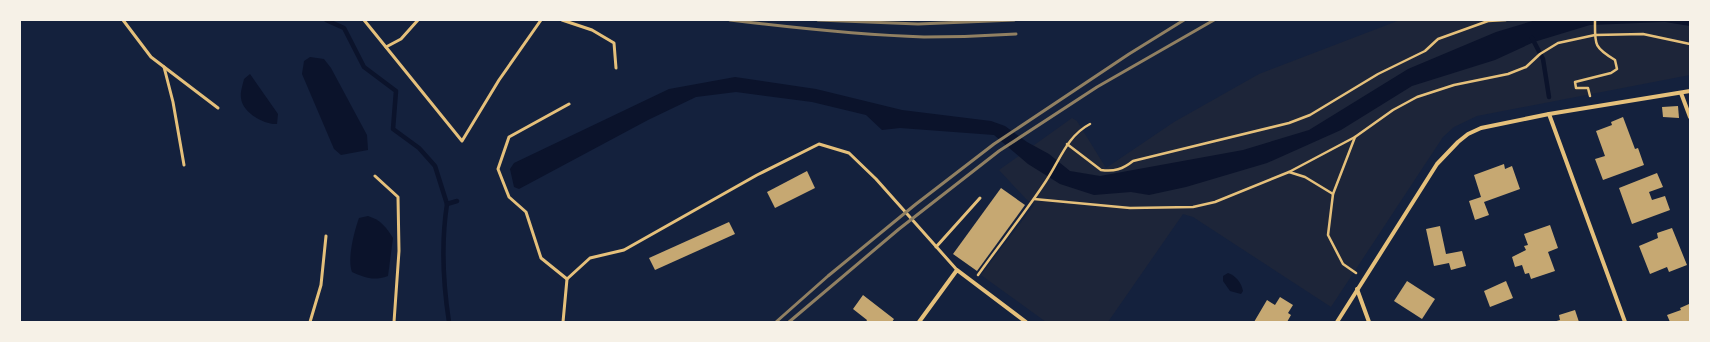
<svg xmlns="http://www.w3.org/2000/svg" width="1710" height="342" font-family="'Roboto Condensed',sans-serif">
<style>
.green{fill:#1d2539}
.water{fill:#0b132b}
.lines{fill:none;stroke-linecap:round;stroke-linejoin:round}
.stream{stroke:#0b132b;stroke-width:4.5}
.building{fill:#c6a872}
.path{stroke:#e5c07b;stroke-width:2.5}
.service{stroke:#e5c07b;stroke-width:3}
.minor{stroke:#e5c07b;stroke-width:4}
.rail{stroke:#918062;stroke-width:3}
</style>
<rect width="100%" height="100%" fill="#14213d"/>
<!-- green -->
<path class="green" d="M1400,20H1690V75L1477,116L1454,127L1443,137L1331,307L1193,217L1183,214L1108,322H1046L981,275L1034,205L1026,199L999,170L1072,118L1077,121L1106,168L1174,122L1259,74Z"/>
<!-- water -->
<g class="water">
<path d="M1536,20H1690V26L1665,22L1590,25L1534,42L1495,60L1412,86L1341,130L1267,163L1186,187L1149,195L1131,192L1094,195L1060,184L1028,164L994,135L900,128L882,130L866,115L812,102L736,92L696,97L648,120L519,189L514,187L510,169L514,163L669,89L735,77L816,89L902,110L991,121L1005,126L1027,142L1049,154L1070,171L1100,176L1243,150L1309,130L1408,69L1496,32Z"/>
<path d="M310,57L324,59L331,68L367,135L368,150L341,155L334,149L302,74L304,61Z"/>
<path d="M250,74L278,114L277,124C264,125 242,112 241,98C240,92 243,84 244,79Z"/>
<path d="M368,216C381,220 386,227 393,238L388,276C373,281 366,278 352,272C347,259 354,232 359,218Z"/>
<path d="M1228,273C1236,276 1241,282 1243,291L1241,294L1230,291L1223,281V276Z"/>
</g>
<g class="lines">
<!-- stream -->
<g class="stream">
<path d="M326,20L344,28L364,67L396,91L393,129L419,148L435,166L447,204"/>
<path d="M1532,38L1543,59L1549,97"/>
<path d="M449,322C443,283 441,243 447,204L457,201"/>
</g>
</g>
<!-- building -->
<g class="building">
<path d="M1678,106L1679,118L1663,117L1662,107Z"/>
<path d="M1623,117L1635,149L1638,148L1644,165L1603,180L1595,159L1605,156L1596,131L1612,125L1611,122Z"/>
<path d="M1504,164L1505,169L1512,166L1520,189L1484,202L1489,215L1475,220L1469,201L1481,197L1474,175Z"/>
<path d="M807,171L815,188L775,208L767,192Z"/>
<path d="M1657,173L1663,187L1649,192L1652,200L1665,196L1670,210L1632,224L1619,188Z"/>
<path d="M1001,188L1025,205L977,271L953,254Z"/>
<path d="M729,222L735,234L655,270L649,258Z"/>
<path d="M1550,225L1558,248L1548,252L1555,271L1531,279L1529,273L1525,274L1522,265L1515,267L1512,257L1526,250L1524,246L1528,245L1524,234Z"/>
<path d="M1440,226L1446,254L1462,251L1466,266L1451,270L1449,263L1434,266L1426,229Z"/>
<path d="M1672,228L1687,265L1669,272L1667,267L1650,274L1639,246L1658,238L1657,233Z"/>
<path d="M1407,281L1435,299L1422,319L1394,301Z"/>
<path d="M1506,281L1513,298L1490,307L1484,291Z"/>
<path d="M863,295L894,319L892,322H866L867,320L853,309Z"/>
<path d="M1280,297L1293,305L1288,313L1291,315L1287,322L1277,321L1276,322H1254L1267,300L1275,305Z"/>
<path d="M1689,304L1690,322H1670L1667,315L1681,310L1680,308Z"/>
<path d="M1575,310L1579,322H1553L1560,320L1559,315Z"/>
</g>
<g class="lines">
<!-- path -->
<g class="path">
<path d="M1590,96L1588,88H1576L1575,82L1611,73L1617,69L1615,60C1593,47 1595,44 1595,20"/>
<path d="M1355,137L1333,194L1328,235L1343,264L1356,273"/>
<path d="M1067,144L1101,170C1114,172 1123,169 1133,161L1289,123L1310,115L1378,74L1425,51L1438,39L1488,21L1506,20"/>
<path d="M1289,172L1305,177L1333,194"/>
<path d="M1034,199L1130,208L1193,207L1215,202L1289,172L1355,137L1393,110L1417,97L1454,85L1508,74L1526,67L1540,54L1558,43L1595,35L1643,34L1690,44"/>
<path d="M978,275C1000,244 1025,213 1046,181C1060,160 1067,136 1090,124"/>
</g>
<!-- service -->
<g class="service">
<path d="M123,20L151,57L218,108"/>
<path d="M364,20L462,141L499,80L541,20"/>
<path d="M562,20L592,30L614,43L616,68"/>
<path d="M386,47L401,39L418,20"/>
<path d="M164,67L173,102L184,165"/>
<path d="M375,176L398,197L399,251L394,322"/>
<path d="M936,247L980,198"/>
<path d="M567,279L541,258L526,212L509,197L498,169L509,137L569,104"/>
<path d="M310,322L321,285L326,236"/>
<path d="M563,322L567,279L590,258L624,250L757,175L819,144L849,153L876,179L957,270"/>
</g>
<!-- minor -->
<g class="minor">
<path d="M1681,93L1690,117"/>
<path d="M1549,114L1625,322"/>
<path d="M1357,289L1369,322"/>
<path d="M919,322L957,270L1026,322"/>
<path d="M1337,322L1437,164L1458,142L1468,134L1481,128L1549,114L1690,91"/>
</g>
<!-- rail -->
<g class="rail">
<path d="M730,20C795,28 859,35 924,37C955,37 985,36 1016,34"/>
<path d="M818,20L918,24L1014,20"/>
<path d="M776,322L828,276L916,204L994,144L1129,54L1184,20"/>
<path d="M789,322L899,229L999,151L1097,87L1214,20"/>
</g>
</g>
<!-- border -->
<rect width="1710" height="342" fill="none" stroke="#f6f1e7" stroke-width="42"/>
</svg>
